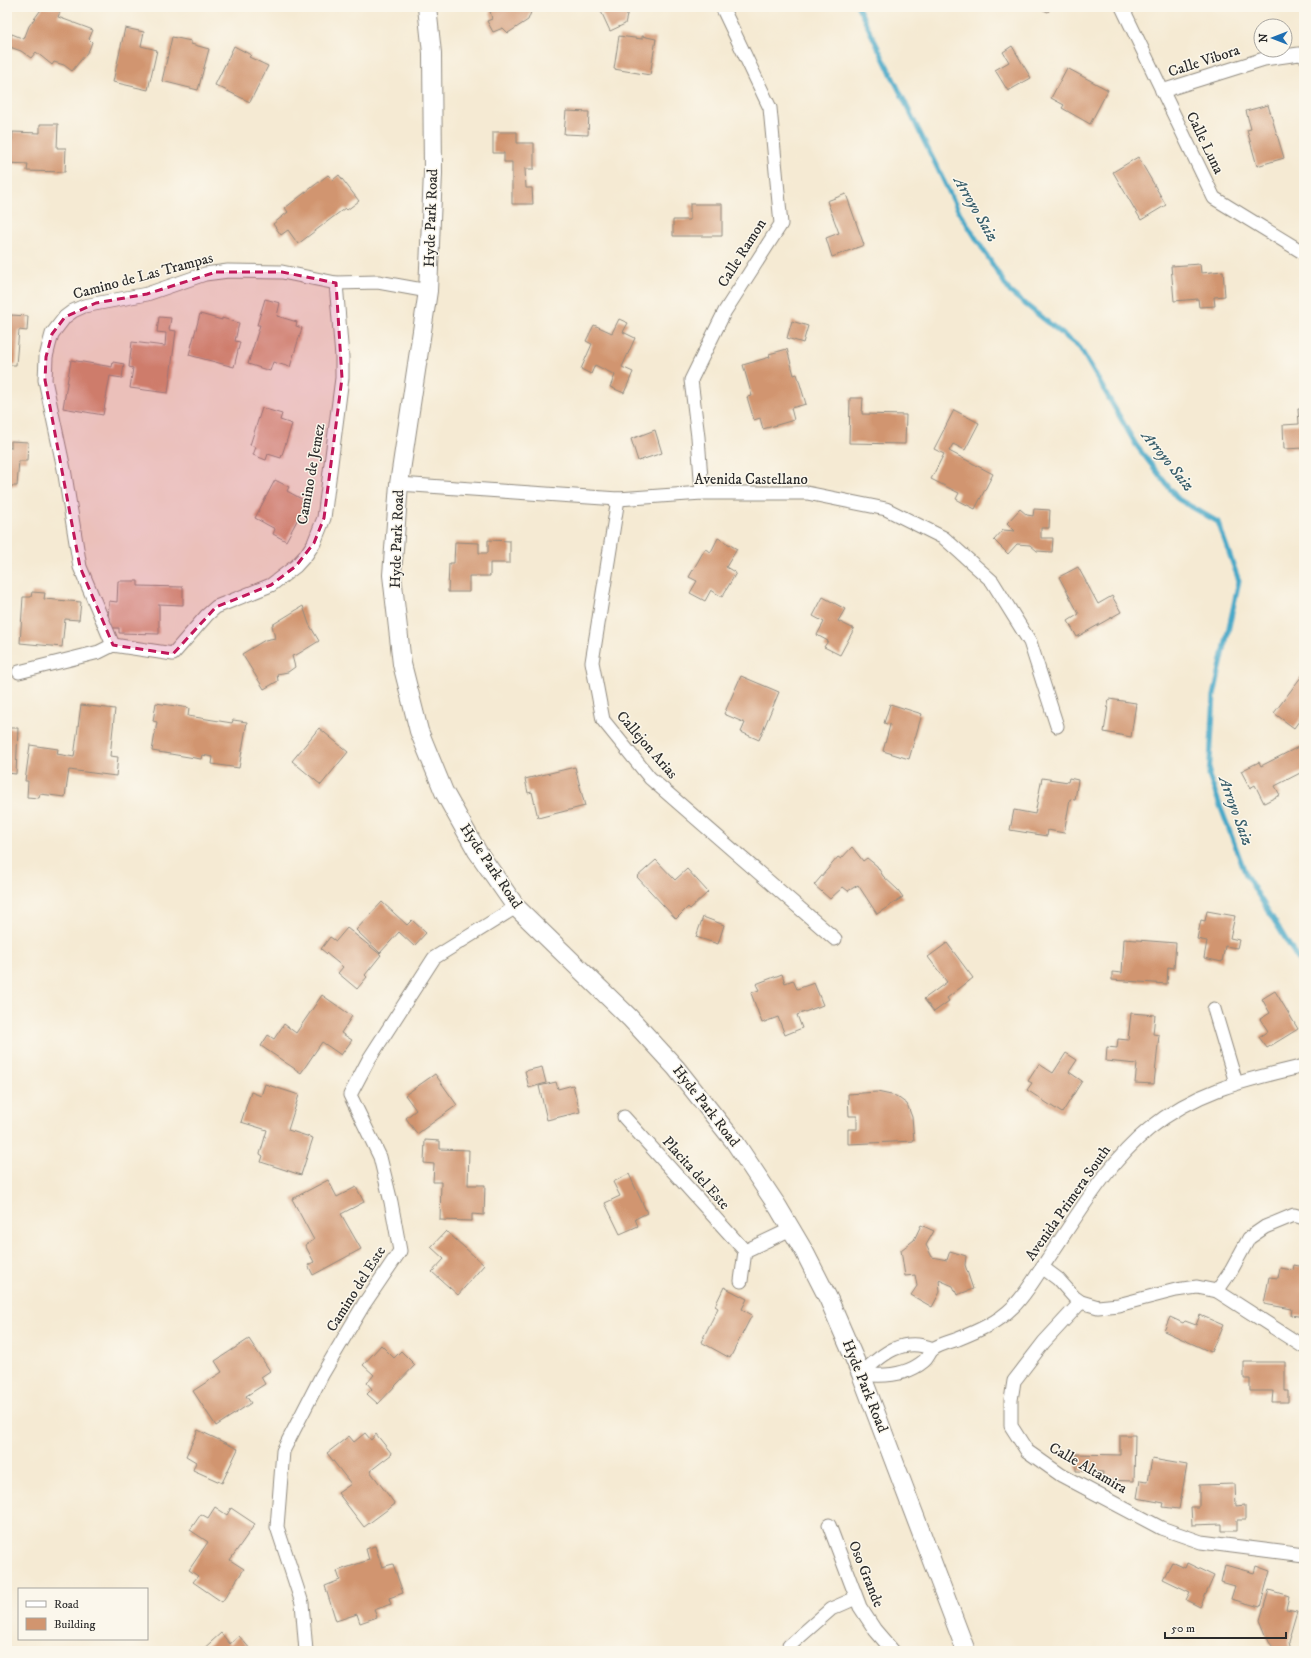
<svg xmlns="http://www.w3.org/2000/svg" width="1311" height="1658" font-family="'IM FELL DW Pica',serif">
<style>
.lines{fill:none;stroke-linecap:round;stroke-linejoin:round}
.stream{stroke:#49a9c8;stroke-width:5}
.building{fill:#d1956f}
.minor-casing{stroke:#908a7f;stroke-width:15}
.secondary-casing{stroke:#908a7f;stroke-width:20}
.minor{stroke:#fff;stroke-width:13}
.secondary{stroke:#fff;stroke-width:18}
.marked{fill:#c2185b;fill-opacity:0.2;stroke:#c2185b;stroke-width:3;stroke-dasharray:8 5;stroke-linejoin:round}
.labels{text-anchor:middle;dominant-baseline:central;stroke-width:3;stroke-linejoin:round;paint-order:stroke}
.street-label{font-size:15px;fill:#2b2b2b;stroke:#fbf7ec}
.water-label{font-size:16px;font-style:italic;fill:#375d6a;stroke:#fbf7ec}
</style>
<rect width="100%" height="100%" fill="#fbf7ec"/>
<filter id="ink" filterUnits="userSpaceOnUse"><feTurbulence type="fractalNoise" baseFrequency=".025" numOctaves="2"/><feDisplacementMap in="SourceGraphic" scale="8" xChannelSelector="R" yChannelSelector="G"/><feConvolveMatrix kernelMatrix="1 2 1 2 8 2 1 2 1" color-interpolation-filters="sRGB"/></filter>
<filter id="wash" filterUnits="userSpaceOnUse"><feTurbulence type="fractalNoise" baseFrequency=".012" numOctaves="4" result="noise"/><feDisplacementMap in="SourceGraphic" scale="16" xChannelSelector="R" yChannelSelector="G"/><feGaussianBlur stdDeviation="0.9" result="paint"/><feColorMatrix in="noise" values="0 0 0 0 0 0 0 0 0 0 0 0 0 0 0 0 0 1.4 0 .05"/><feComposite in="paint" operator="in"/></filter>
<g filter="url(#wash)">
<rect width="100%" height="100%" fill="#f5ead3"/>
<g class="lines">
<!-- stream -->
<path class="stream" d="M858,7L958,210L1010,292L1080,348L1136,445L1178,499L1218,522L1239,581L1214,696L1209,776L1246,875L1304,969"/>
</g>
<g id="blocks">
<!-- building -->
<g class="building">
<path d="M43,7L49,8L62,7L58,17L93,30L89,39L92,42L89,50L72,71L64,65L54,62L52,65L36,52L31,58L21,51L7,46L12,34L24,39L29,26Z"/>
<path d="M489,7H533L528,20L508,33L503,28L493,32L487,21L492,19Z"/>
<path d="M599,7H637L628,11L625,24L610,31Z"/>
<path d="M1037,7H1051L1048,12Z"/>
<path d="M125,28L144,32L141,46L157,50L148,90L113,82Z"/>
<path d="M619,36L642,39V36L656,39L650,75L614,69Z"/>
<path d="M172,37L191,41V44L209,49L198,90L162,81Z"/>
<path d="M234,46L251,55L249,57L268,66L250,102L215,85Z"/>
<path d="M1012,46L1031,78L1008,91L995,70L1009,62L1003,52Z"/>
<path d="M1067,68L1108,90L1090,124L1062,108L1064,105L1051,98Z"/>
<path d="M1268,105L1284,158L1257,166L1247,130L1251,129L1246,111Z"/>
<path d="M566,111L589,112L588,135L564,134Z"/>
<path d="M40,124H58L57,148H66L65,172L27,171L28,164L7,163V141H12L13,132L40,133Z"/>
<path d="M493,132H517V143H534V169H525L526,188H532L533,204H512V162H504V153H493Z"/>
<path d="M1138,157L1166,205L1141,220L1113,172Z"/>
<path d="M328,175L333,180L339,175L359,201L347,210L345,208L298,244L288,230L281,235L273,224L288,212L285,208Z"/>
<path d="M846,194L864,245L832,257L826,238L839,233L827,201Z"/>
<path d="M690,204H722V236H673V220H690Z"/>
<path d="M1200,264L1201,273L1223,271L1225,296L1214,297L1215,306L1199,307L1198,299L1174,301L1171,266Z"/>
<path d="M265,299L280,303L277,316L297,322L296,326L302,328L290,367L273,362L270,371L248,364L260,325H257Z"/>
<path d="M200,314L222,320V318L239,323L235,341L240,342L234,367L189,355Z"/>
<path d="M11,315L28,316L27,331L19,330L16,365H7V322H10Z"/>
<path d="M159,317L171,318L169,330L176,331L168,393L130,388L133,368L129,367L132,342L165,346L166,333L157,332Z"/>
<path d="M619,319L628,323L623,332L635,338L622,367L633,372L624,393L610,387L615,375L595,365L591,374L581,369L592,344L586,341L594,325L612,333Z"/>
<path d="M792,321L808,326L803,343L787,338Z"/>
<path d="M787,349L794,375L797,374L806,404L791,408L794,420L763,429L760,418L754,420L747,397L752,396L743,365L770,357L769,354Z"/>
<path d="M71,360L112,367L113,362L124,364L122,378L110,376L103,415L63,408Z"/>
<path d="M850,398H863L862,414L906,415L905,444L849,443Z"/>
<path d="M262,408L282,414L280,420L292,424L281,458L268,454L266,460L253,455L256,447L250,445Z"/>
<path d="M1298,409H1304V448L1284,449L1283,425L1299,424Z"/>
<path d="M954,410L979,423L965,450L953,444L949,451L993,474L975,509L956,499L959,493L931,479L944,454L934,449Z"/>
<path d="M655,430L662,453L638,461L631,439Z"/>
<path d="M11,441L28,442L27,461H19L17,486H7V448H11Z"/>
<path d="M275,480L289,487L287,491L307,502L286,541L273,534L275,529L255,518Z"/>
<path d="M1020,509L1027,515L1033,516L1034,509L1050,510L1049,528H1041V538H1053L1052,552L1037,551L1030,545L1017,544L1008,554L994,540L1003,530L1015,531L1007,523Z"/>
<path d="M718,538L737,549L726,567L736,573L722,597L711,590L705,601L690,593L697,581L689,577L705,549L711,552Z"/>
<path d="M488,540L510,541V563H490V576H469V592H448L449,563H454L455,542L479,543V553H488Z"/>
<path d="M1078,567L1098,604L1112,596L1121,612L1077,637L1068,621L1079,614L1059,577Z"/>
<path d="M118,581H138V586L183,587V605L159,604V634L119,633V628H108L109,601L117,602Z"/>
<path d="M32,592L45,593L44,599L81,602L79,620L65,619L62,647L20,643L23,597H31Z"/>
<path d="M823,597L845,609L838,621L854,629L840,655L824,647L828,641L817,635L824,622L813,616Z"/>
<path d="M303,606L309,624L319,641L298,654L292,656L295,667L288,672L277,674L278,681L264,689L242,654L265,640L275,638L272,625Z"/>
<path d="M1304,673V714L1294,728L1274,713Z"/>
<path d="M741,676L779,692L759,740L741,732L745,723L724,714Z"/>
<path d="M1109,699L1136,703L1131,737L1104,732Z"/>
<path d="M156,703L189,708L188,716L232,723L233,720L247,722L239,768L212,764L213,757L202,755L201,759L152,751L157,722L153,721Z"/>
<path d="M890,704L922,714L909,759L883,751L890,725L884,723Z"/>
<path d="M81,705L115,709L110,756L118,757L116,776L69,770L65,797L40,794L39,798L27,797L28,781H25L30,745L58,749L57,754L74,757Z"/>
<path d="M7,728H18L16,774L7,773Z"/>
<path d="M319,728L348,752L321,785L292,761Z"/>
<path d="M1304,744V767H1302L1304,771L1275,786L1280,795L1264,803L1255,785L1250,788L1241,771L1259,762L1261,766Z"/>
<path d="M575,767L585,806L538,818L532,792L528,793L525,779Z"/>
<path d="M1042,778L1068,782L1069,778L1078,780L1075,800L1070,799L1064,833L1048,830L1047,836L1010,830L1014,810L1035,814Z"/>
<path d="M852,847L863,861L867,858L877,866L883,876L898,890L903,897L877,914L858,885L848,891L843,887L830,899L814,885L838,857L841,859Z"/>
<path d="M656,860L675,880L687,869L708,892L690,909L688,907L676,919L637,877Z"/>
<path d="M382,902L407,925L412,920L426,933L414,946L399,932L380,953L356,930Z"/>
<path d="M1207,911L1235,916L1230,938L1239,940L1237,948L1225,946L1222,962L1204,958L1207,941L1197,939L1201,920L1205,921Z"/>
<path d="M703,917L724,925L718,944L696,937Z"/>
<path d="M347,928L381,955L365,975L367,977L357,989L338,973L343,967L321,949L330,937L336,941Z"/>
<path d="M1124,939L1176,943L1174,968L1168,967L1167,984L1112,980V972L1122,973Z"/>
<path d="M947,943L973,978L947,998L949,1001L934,1012L924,999L947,982L928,957Z"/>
<path d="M782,974L785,983L793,980L797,989L814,983L823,1005L797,1015L802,1028L785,1035L778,1017L762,1023L751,993L759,990L756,984Z"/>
<path d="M1275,991L1298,1029L1267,1048L1259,1037L1268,1031L1260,1019L1270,1013L1262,999Z"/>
<path d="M322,995L352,1016L341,1033L352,1040L341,1055L322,1042L301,1073L261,1046L268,1035L274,1039L284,1024L296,1033Z"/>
<path d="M1131,1013L1155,1015L1153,1034L1159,1035L1154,1084L1135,1083L1137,1064L1106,1061L1107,1047L1117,1048L1118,1039L1128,1040Z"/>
<path d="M1066,1053L1077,1060L1069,1072L1082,1081L1062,1113L1027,1090L1032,1083L1028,1081L1039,1064L1053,1073Z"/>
<path d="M542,1067L546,1083L529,1088L525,1071Z"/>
<path d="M435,1074L457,1105L417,1134L406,1118L416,1110L405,1095Z"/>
<path d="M556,1082L558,1089L573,1085L580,1112L547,1120L539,1086Z"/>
<path d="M265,1084L299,1095L288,1130L313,1138L301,1175L261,1162L263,1156L260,1154L267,1130L241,1122L251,1092L261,1096Z"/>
<path d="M877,1092L896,1096L907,1104L912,1117L914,1141L848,1144V1129H857V1116H849L848,1094Z"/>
<path d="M425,1140L440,1141V1149L469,1150L468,1185H485L484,1215L472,1214V1221L440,1220L441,1182H433L434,1164L424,1163Z"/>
<path d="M629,1174L647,1213L635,1219L638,1226L620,1234L605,1203L620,1196L613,1182Z"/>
<path d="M328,1180L337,1197L356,1187L364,1202L341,1214L361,1249L313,1275L308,1265L314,1262L305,1245L314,1240L292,1199Z"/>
<path d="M921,1225L934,1231L926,1245L932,1257L947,1260L950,1251L966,1256L965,1265L973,1289L957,1295L953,1286L939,1280L940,1292L932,1307L911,1295L917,1286L915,1275L905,1276L901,1250L914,1240Z"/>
<path d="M446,1231L484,1265L458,1295L432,1272L444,1259L431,1247Z"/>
<path d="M1294,1265L1304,1267V1317L1291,1315L1292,1309L1264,1304L1269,1277L1278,1278L1280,1268L1293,1270Z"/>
<path d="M724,1287L747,1299L742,1309L752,1315L730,1358L701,1342L718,1308L715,1306Z"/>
<path d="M1200,1315L1223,1325L1211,1352L1164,1331L1170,1317L1183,1323L1185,1321L1196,1325Z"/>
<path d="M249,1339L270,1371L261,1377L265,1384L246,1396L251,1403L216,1426L193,1391L222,1372L215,1361Z"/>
<path d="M381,1345L394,1358L401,1351L415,1365L378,1404L367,1394L372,1389L367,1383L374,1375L363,1365Z"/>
<path d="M1244,1362H1285V1391H1288V1402H1272L1273,1391H1250V1379H1244Z"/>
<path d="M198,1430L238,1449L222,1483L193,1470L196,1462L186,1456Z"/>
<path d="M365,1433L371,1440L376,1434L392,1454L370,1471L395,1504L364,1527L338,1493L351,1484L327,1453L349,1436L354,1442Z"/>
<path d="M1120,1435H1135L1134,1481L1102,1480L1103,1472L1076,1471V1454L1120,1455Z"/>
<path d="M1152,1459L1187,1465L1179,1509L1163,1507L1164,1503L1137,1498L1140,1480L1148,1481Z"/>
<path d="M1235,1484L1236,1506L1245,1505V1520H1237V1531H1222V1524L1192,1525L1191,1507H1199V1485Z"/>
<path d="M215,1507L227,1515L231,1508L255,1524L230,1560L244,1569L222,1602L193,1582L198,1576L189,1570L208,1542L190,1530L201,1514L208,1518Z"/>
<path d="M375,1546L382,1567L393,1564L403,1593L389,1598L391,1604L374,1610L377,1617L360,1623L357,1614L336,1621L325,1586L340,1580L337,1571L369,1560L366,1549Z"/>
<path d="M1172,1562L1185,1568L1187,1563L1214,1576L1200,1607L1186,1600L1190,1592L1163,1579Z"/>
<path d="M1225,1565L1254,1573L1256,1566L1270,1571L1260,1607L1231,1599L1235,1586L1221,1582Z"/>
<path d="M1269,1590L1289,1596L1286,1609L1297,1611L1288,1642L1290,1651H1276L1269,1642L1260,1620Z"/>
<path d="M221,1633L230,1644L239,1636L252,1651H201Z"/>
</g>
</g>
</g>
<g filter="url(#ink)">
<use href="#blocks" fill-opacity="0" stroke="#908a7f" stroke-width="1"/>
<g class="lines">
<!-- minor casing -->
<g class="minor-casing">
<g id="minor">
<path d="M1122,7L1214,198L1304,253"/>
<path d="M1162,91L1264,59L1299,54L1304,56"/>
<path d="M399,484L618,499L702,493H807L886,509L944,538L992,581L1030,642L1057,726"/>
<path d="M702,493L698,437L691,380L725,311L781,224L770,108L722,7"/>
<path d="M618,499L592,662L603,720L650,778L835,939"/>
<path d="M113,645L80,567L64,469L45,380L46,357L49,345L52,334L65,317L73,311L84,306L147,294L205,274L228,271L282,272L336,283L378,282L428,291"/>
<path d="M19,672L99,652L113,645L173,654L207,615L216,607L271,585L296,566L306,555L314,543L324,518L342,378V357L336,283"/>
<path d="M1214,1009L1236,1083"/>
<path d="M624,1117L745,1251L741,1281"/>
<path d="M745,1251L791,1229"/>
<path d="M1042,1267L1058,1279L1074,1297L1081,1302L1098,1307L1118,1305L1176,1290L1197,1287L1217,1291L1304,1347"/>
<path d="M1217,1291L1231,1271L1249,1238L1265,1227L1294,1215L1304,1218"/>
<path d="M1081,1302L1044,1342L1014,1381L1011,1400V1426L1027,1451L1061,1475L1161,1528L1201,1542L1304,1555"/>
<path d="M861,1374C883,1377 906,1376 924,1361C928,1358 929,1352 933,1349C938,1345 952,1341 958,1339C978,1331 998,1322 1013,1307C1026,1294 1035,1278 1045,1263C1076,1218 1107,1163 1149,1129C1197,1090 1246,1080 1304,1066"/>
<path d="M861,1374C882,1354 903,1336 933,1349"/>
<path d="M829,1525L860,1607L875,1630L893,1651"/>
<path d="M789,1646L831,1609L856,1598"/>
<path d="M306,1651L302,1603L277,1527L283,1451L322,1375L364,1304L400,1251L391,1202L380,1157L350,1095L369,1059L434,958L516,907"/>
</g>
</g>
<!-- secondary casing -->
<g class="secondary-casing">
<path id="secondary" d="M427,7L432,53L433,173L428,291L399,484L392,575L402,664L419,731L444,792L477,851L516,907L630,1018L676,1068L734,1141L778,1207L804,1251L829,1300L861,1374L966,1651"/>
</g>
<!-- minor -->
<use href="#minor" class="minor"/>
<!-- secondary -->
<use href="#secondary" class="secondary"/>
</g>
</g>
<!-- marked area -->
<path class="marked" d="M216,272H282L336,283L342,378L324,518L314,543L296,566L271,585L216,607L173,654L113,645L80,567L45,380L46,357L52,334L65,317L96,303L147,294Z"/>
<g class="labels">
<!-- street labels -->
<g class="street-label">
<text transform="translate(1204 61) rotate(-18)">Calle Vibora</text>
<text transform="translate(1205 143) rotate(64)">Calle Luna</text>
<text transform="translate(431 218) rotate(-88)">Hyde Park Road</text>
<text transform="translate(742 253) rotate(-58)">Calle Ramon</text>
<text transform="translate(143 276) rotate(-15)">Camino de Las Trampas</text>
<text transform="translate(311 474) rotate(-80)">Camino de Jemez</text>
<text x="751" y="479">Avenida Castellano</text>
<text transform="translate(397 539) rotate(-88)">Hyde Park Road</text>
<text transform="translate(647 745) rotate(49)">Callejon Arias</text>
<text transform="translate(491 866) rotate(56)">Hyde Park Road</text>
<text transform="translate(706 1106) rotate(52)">Hyde Park Road</text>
<text transform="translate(696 1173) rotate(48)">Placita del Este</text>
<text transform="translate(1068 1203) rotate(-55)">Avenida Primera South</text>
<text transform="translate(356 1289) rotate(-58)">Camino del Este</text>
<text transform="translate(865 1386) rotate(68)">Hyde Park Road</text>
<text transform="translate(1088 1468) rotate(30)">Calle Altamira</text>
<text transform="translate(866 1574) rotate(68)">Oso Grande</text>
</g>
<!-- water labels -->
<g class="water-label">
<text transform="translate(976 209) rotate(60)">Arroyo Saiz</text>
<text transform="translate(1168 461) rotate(51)">Arroyo Saiz</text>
<text transform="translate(1236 811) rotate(70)">Arroyo Saiz</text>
</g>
</g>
<!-- margin -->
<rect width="1311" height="1658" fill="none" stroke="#fbf7ec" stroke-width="24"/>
<!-- legend -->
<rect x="18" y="1588" width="130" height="52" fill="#fbf7ec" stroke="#a8a59f"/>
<rect x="26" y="1601" width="20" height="6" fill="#ffffff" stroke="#a8a59f"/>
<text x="54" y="1608" font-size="12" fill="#2b2b2b">Road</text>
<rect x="26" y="1618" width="20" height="12" fill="#d1956f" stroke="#a8a59f"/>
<text x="54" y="1628" font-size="12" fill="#2b2b2b">Building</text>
<!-- north arrow -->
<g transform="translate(1273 38) rotate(270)"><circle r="19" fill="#fbf7ec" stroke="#a8a59f"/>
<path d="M0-3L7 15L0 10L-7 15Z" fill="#1f6fb2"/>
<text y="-6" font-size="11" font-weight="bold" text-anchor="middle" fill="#2b2b2b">N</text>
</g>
<!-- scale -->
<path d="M1165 1632v6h121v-6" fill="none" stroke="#2b2b2b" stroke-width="2"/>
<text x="1171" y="1632" font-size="12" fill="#2b2b2b" stroke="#fbf7ec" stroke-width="3" paint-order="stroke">50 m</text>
</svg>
